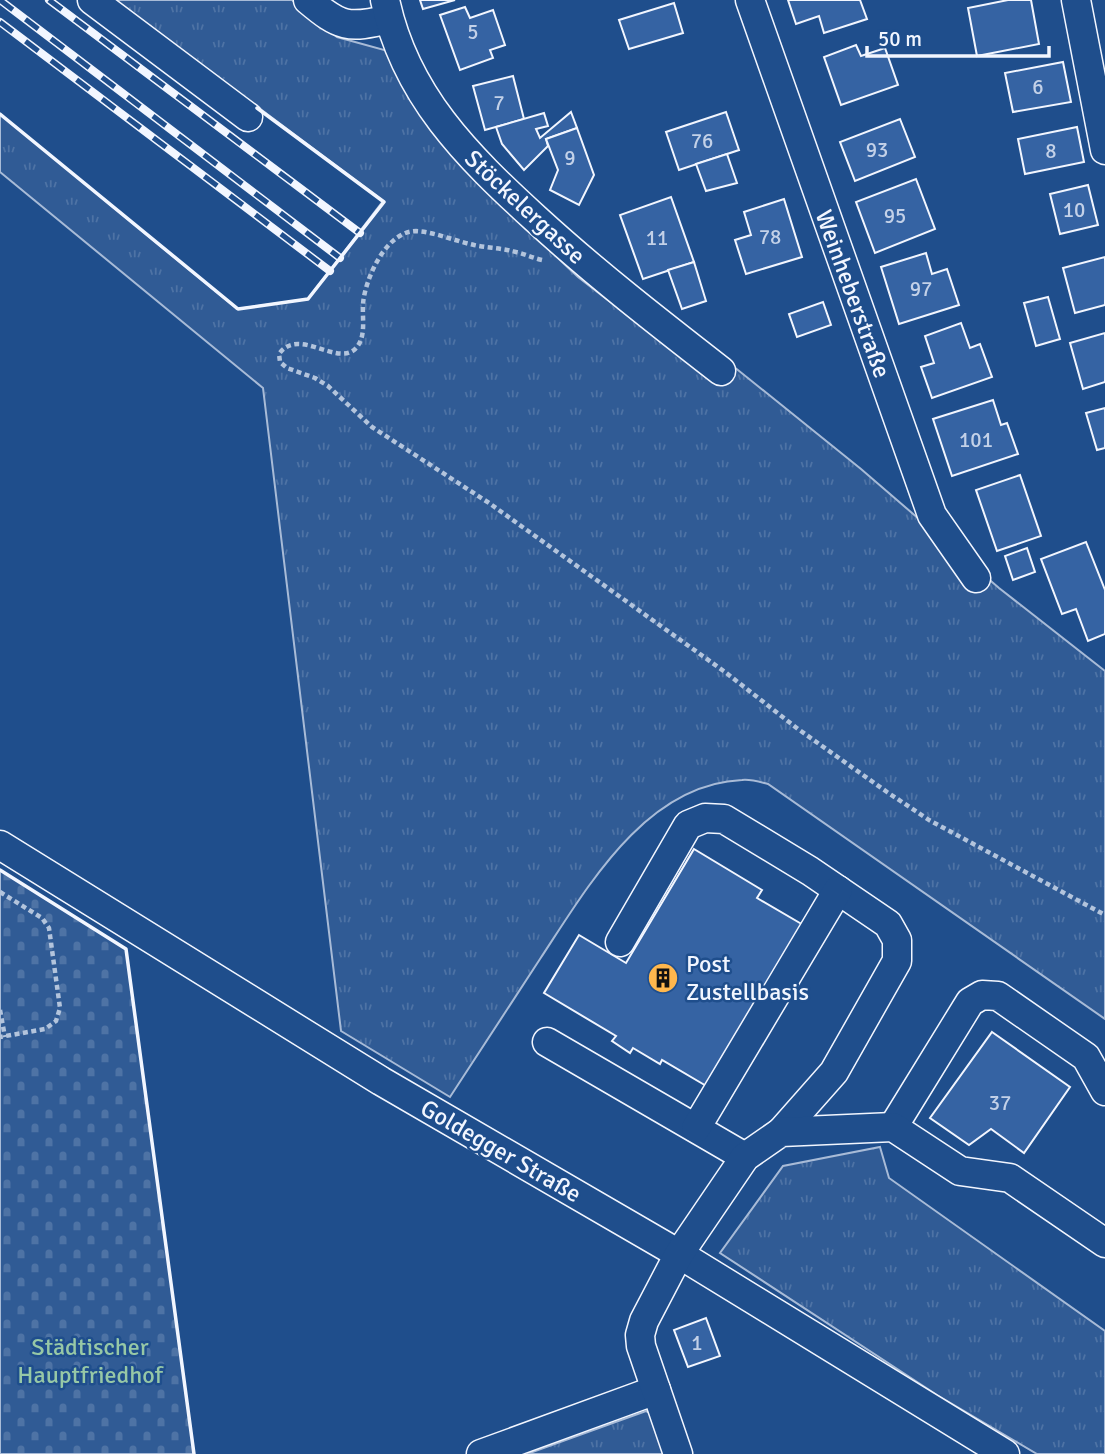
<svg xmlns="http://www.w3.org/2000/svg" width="1105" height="1454" font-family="Signika,sans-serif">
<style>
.grass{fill:url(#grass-tufts);stroke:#a8bbd7;stroke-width:2}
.cemetery{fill:url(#cemetery-stones);stroke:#a8bbd7;stroke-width:2}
.building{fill:#3563a3;stroke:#f2f6ff;stroke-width:2}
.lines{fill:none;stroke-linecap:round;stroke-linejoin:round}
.minor-casing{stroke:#f2f6ff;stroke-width:31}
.path{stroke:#b3c4dc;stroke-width:4.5;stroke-dasharray:5 3.5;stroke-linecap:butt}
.minor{stroke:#1f4e8c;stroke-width:28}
.rail-casing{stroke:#f2f6ff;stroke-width:8}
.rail{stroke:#1f4e8c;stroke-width:5;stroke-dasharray:16;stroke-linecap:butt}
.wall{stroke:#f2f6ff;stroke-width:3.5}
.labels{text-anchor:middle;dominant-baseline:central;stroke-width:5;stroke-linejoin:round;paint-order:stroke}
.number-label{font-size:21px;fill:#c3d1e8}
.street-label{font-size:24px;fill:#f2f6ff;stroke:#1f4e8c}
.poi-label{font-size:24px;fill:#f2f6ff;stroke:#1f4e8c;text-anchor:start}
.park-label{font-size:24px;fill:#97c8a6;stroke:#1f4e8c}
</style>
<defs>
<pattern id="grass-tufts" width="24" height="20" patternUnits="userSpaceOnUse" patternTransform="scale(1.75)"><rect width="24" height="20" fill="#305b95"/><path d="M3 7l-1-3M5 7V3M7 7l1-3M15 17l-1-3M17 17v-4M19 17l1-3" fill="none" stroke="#4e73a5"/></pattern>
<pattern id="cemetery-stones" width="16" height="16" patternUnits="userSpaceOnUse" patternTransform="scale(1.75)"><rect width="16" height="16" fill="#305b95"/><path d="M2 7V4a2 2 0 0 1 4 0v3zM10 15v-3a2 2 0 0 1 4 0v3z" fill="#4e73a5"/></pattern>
</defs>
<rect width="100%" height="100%" fill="#1f4e8c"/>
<!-- grass -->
<g class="grass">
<path d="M115,0H292L337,37L388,51L493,197L578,277L716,384L733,366L861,469L999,588L1105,671V1019L768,784C760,782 751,779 742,780C645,784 587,888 540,959C510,1005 480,1051 450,1097L341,1031L263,388L0,172V114L237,309L308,299L383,201Z"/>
<path d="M880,1147L889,1178L1105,1331V1454H1037L937,1395L720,1253L783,1166Z"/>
<path d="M646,1411L654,1415L667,1454H527Z"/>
</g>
<!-- cemetery -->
<path class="cemetery" d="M0,870L126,949L194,1454H0Z"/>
<!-- building -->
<g class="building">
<path d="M420,0H455L423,9Z"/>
<path d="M788,0H860L867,19L824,33L819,16L796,24Z"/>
<path d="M1008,0H1031L1039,44L977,56L968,8Z"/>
<path d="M674,3L683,33L629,49L619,20Z"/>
<path d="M465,7L470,18L493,10L505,45L490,50L493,58L460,70L440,15Z"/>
<path d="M856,45L861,56L885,48L898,85L841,105L824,57Z"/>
<path d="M1063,62L1071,102L1013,112L1005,73Z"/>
<path d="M513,76L524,119L485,130L473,86Z"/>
<path d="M571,112L577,128L546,139L548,146L524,170L502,144L496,127L544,113L548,126L536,129L540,138Z"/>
<path d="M726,112L739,150L679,170L666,132Z"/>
<path d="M900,119L915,157L855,181L840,142Z"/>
<path d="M1077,127L1084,162L1025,174L1018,139Z"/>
<path d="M577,128L594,175L579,205L550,190L558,170L546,139Z"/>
<path d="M727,154L737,183L706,191L696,164Z"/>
<path d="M916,179L935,229L875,253L856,202Z"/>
<path d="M1088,185L1098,225L1060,234L1050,194Z"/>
<path d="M671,197L694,262L643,279L620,215Z"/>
<path d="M784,199L802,257L746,274L735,240L751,235L744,212Z"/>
<path d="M926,253L932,274L947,269L959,305L899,324L881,267Z"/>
<path d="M1105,257V305L1075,313L1063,268Z"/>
<path d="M694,262L706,301L682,309L668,270Z"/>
<path d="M1048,297L1060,339L1036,346L1024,303Z"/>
<path d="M823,302L831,325L797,337L789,314Z"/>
<path d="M961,323L970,348L980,344L992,377L932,398L921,367L934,363L925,336Z"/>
<path d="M1105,333V382L1083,389L1070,343Z"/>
<path d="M993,400L1001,425L1007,423L1018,454L952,476L933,419Z"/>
<path d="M1105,408V448L1097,450L1086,413Z"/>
<path d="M1020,475L1041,536L997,551L976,490Z"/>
<path d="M1086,542L1105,590V634L1088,641L1076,609L1062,614L1041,559Z"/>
<path d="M1027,548L1035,572L1013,580L1005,556Z"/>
<path d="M694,849L762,890L757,898L805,926L708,1087L662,1060L660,1064L633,1048L630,1053L612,1041L616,1036L544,993L579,935L626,963Z"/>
<path d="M992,1032L1070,1087L1024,1153L991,1129L969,1145L930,1118Z"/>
<path d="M706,1318L720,1356L688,1367L674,1330Z"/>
</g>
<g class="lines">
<!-- minor casing -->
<g class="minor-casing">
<g id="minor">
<path d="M92,0L248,117"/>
<path d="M308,0C340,27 348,29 389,19"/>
<path d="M385,0C405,95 467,156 536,219C595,273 658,322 721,371"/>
<path d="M750,0L932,515L976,578"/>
<path d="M1076,0L1105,150"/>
<path d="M0,845L381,1081L679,1254L1005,1454"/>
<path d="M620,942L688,825L705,818L724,819L810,871L888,924L897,940V961L834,1072L781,1132"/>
<path d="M547,1042L745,1157"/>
<path d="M893,1127L970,1002L982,995L998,996L1086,1057L1105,1091"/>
<path d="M696,1128L838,890"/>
<path d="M481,1454L656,1390"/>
<path d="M678,1454L641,1346L640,1335L644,1321L679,1254L745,1157L781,1132L893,1127L960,1171L1010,1178L1105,1243"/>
</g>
</g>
<!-- path -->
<g class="path">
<path d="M542,260C533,258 525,254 516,252C502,248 488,248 474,245C455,241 435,232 416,231C386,231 365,279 363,304C362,319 367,339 354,350C335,365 298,327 279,354L280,362L287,368L315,378L328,386L372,427L489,503L725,672L798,729L887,792L929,820L1105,915"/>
<path d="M0,892L42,918L49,928L60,1008L56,1021L45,1029L0,1037"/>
<path d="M0,1010L5,1037"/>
</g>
<!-- minor -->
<use href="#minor" class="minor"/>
<!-- rail casing -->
<g class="rail-casing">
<g id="rail">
<path d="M0,0L340,258"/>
<path d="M49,0L360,233"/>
<path d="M0,22L330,271"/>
</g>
</g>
<!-- rail -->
<use href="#rail" class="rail"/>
<!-- wall -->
<g class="wall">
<path d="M0,114L238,309L308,299L384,202L257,108"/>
<path d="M0,870L126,949L194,1454"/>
</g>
</g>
<!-- icons -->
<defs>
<g id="building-disc" transform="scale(1.575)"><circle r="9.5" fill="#ffb74d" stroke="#1f4e8c"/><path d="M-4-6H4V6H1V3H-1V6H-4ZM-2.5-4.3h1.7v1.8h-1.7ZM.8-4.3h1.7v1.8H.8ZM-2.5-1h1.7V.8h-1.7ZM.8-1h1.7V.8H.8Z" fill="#111"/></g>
</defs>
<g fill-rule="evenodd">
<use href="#building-disc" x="663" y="978"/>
</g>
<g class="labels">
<!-- number labels -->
<g class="number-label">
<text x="473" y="32">5</text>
<text x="1038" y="87">6</text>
<text x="499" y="103">7</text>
<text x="702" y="141">76</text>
<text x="877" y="150">93</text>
<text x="1051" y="151">8</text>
<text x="570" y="158">9</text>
<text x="1074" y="210">10</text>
<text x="895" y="216">95</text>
<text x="770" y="237">78</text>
<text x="657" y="238">11</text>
<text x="921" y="289">97</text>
<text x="976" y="440">101</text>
<text x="1000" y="1103">37</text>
<text x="697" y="1343">1</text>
</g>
<!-- street labels -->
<g class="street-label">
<text transform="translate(525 207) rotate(43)">Stöckelergasse</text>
<text transform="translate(853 294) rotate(70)">Weinheberstraße</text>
<text transform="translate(501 1151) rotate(30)">Goldegger Straße</text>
</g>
<!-- poi labels -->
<g class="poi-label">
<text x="686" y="964">Post<tspan x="686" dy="28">Zustellbasis</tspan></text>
</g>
<!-- park labels -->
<g class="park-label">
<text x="90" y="1347">Städtischer<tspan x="90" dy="28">Hauptfriedhof</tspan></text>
</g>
</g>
<!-- scale -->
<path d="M867 46v10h182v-10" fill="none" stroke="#f2f6ff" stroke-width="3.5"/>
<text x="878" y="46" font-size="21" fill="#f2f6ff" stroke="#1f4e8c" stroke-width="5" paint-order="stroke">50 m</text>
</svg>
